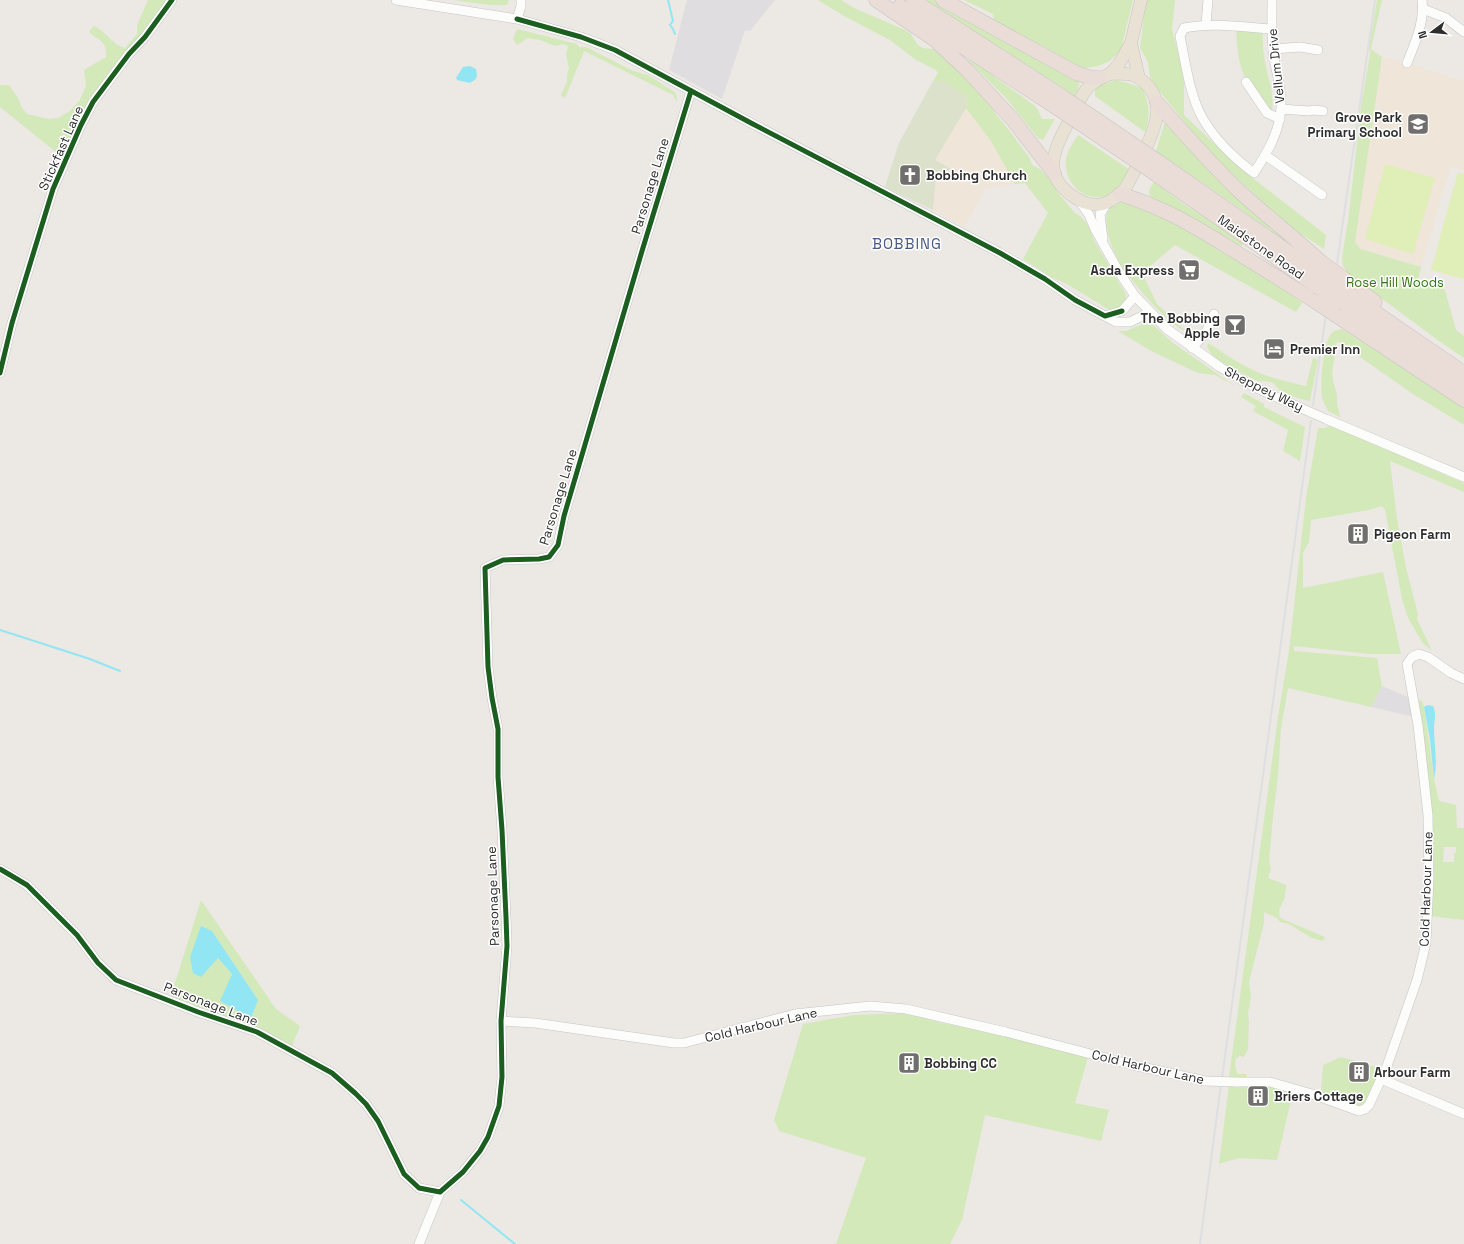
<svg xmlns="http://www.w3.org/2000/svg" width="1464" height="1244" font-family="'Space Grotesk',sans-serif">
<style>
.industrial{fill:#dfdddf}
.education{fill:#efe5d8}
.green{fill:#d3e9ba;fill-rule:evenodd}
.cemetery{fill:#dbe1ca}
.pitch{fill:#e0eeb7}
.water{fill:#92e6f3}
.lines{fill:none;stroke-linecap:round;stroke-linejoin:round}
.stream{stroke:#92e6f3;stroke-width:2}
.minor-casing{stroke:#c5c5c5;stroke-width:10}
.major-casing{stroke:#c6c5c4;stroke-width:13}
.highway-casing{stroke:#c6c5c4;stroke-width:15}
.minor{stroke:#fcfcfb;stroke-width:9}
.major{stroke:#e9e2d4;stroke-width:12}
.highway{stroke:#eadcd6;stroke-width:14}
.rail{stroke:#dedfe1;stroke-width:2}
.minor-bridge-casing{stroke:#c5c5c5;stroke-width:10;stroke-linecap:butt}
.highway-bridge-casing{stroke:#c6c5c4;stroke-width:15;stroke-linecap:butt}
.minor-bridge{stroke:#fcfcfb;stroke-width:9}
.highway-bridge{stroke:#eadcd6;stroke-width:14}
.cycleway-casing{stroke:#fff;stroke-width:8}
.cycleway{stroke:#1b5e20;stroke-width:5}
.labels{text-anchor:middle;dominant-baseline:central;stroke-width:3;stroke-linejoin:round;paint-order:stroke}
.street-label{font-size:13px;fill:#2e2e2e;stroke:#fff}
.poi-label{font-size:13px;font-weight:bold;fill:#2e2e2e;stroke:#fff;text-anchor:start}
.park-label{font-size:13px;fill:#347414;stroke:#fff}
.quarter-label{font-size:15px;letter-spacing:1px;fill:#495b84;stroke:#fff}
</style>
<rect width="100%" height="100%" fill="#ece8e4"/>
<!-- industrial -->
<g class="industrial">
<path d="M687,0H775L750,31L745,30L722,99L669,70Z"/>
<path d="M1382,686L1410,698L1414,717L1371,707Z"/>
</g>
<!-- education -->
<g class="education">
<path d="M1382,57L1407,63L1464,81V170L1450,167L1421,267L1364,250L1360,249L1355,242Z"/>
<path d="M966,108L991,141L1015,184L985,189L964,227L933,210L936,176L935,160Z"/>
</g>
<!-- green -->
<g class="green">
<path d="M148,0H169L67,145L62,157L0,107V85H9L18,98L22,108L27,114L49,119L58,118L70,111L80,100L86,86L84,70L106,57C107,40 100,42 89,32L91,29L94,26C107,32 111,44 125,48L137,34V25Z"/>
<path d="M454,0H509L507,5H489Z"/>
<path d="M818,0H841L854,8L905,30L911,34L917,44L922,48L933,49L941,54L966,79L992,108L997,116L1005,125L1029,157L1033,166L1040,169L1048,177L1058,193L1075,213L1080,216L1088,225L1095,242L1125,293C1128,301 1123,304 1118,310H1113L1106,308L1067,284L1051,277L1023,259L1048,213L1025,183L1015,184L991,141L966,108L967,97L943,81H933L938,73L936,70L916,60L890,40L844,16Z"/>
<path d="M926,0H937L1080,78L1078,90L1074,97Z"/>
<path d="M964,0H1133L1121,50L1110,61L1098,66L1085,68L1073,65L994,23L993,14Z"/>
<path d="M1146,0H1175L1172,29L1184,75V115L1241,169L1326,235L1324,249C1308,238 1291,229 1276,215C1257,197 1239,179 1219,162L1213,154L1205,147L1155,86L1150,77L1148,62L1140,48Z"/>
<path d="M1377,0H1382L1371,49L1382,57L1355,242L1360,249L1364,250L1421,267L1418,280L1445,290L1456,330L1464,336V358L1439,341L1350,275L1343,266L1342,258L1349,214L1361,106L1370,54L1369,47Z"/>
<path d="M517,29L577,44L579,47H586L633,71L648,75L676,93L677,102L673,95L584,51L565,98L561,95L567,82V76L569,68L566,54L568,46L563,44L555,46L540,40L528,38L517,45L513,39Z"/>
<path d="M1236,30L1262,31C1263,42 1263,52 1265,63C1269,82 1274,90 1272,112C1265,103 1256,95 1249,85C1239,70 1237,48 1236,30Z"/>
<path d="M968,60L979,64L996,78L1034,105L1038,110L1042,119H1055L1043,140L1038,138L1005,97Z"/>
<path d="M1116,80L1128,83L1143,89C1149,104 1151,117 1145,132L1095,96V89L1101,85Z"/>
<path d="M1165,122L1322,271L1239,208L1156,151Z"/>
<path d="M1078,135L1130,170C1126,177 1122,185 1116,190C1093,209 1063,187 1066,160C1067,151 1073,143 1078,135Z"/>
<path d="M1154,182L1182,203L1244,242L1240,248L1154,199L1149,195L1150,188Z"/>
<path d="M1122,202L1139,205L1165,216L1206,241L1218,250L1239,260L1285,289L1302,303L1296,312L1175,245L1142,273L1157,304L1186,331C1167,324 1140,290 1127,274C1117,261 1095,218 1113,205C1115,203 1119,203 1122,202Z"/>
<path d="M1143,324L1153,325L1173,343L1235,386L1215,375L1198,373L1151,351L1118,331H1126Z"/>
<path d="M1342,329L1464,406V425L1413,394L1337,341L1332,373L1333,381L1337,395V404L1340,417L1328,411C1326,407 1323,401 1322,397C1320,384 1323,344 1331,334C1334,330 1337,330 1342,329Z"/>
<path d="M1208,343C1223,352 1237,363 1253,370C1270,378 1288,382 1306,386L1313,358L1318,360L1310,401C1300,399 1289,396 1280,390C1276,388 1275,383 1271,382C1265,381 1260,382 1255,380L1214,358L1207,347Z"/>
<path d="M1244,393L1264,404V407L1305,427L1300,461L1283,451L1288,430L1253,411L1256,406L1241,397Z"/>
<path d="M1330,425L1464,483V492L1390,461L1397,519L1406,568L1418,614L1417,619L1432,651L1422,642L1408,618L1402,599L1385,510L1382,506L1369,510L1311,520L1309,542L1303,553V588L1383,572L1401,654H1370L1294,646V651L1377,658L1382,686L1371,707L1288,688L1281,728L1278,776L1273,817L1269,861L1271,869L1268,878L1286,885L1285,897L1279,910L1280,918L1325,937L1323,941L1312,938L1289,924L1280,922L1277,918L1264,912V923L1249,982L1251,997L1248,1013L1249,1023L1248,1049L1244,1057L1240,1056L1236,1058L1235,1064L1237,1074H1246L1247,1078L1229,1077L1278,717L1289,651L1306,498L1318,428H1325Z"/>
<path d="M1416,700L1422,701L1424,707L1434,779L1439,801L1456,805L1457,828H1464V920L1429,916L1431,828ZM1444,847H1456V853H1454V862H1443Z"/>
<path d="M201,900L276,1009L300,1026L292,1046L171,996ZM212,931L258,1000L218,958Z"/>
<path d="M906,1013L941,1023L1005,1034L1088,1057L1075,1103L1109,1110L1101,1141L985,1115L962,1220L950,1244H836L866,1158L779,1131L774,1120L803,1024L854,1015Z"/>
<path d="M1341,1057L1380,1068C1377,1075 1372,1098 1368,1102C1357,1113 1333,1098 1321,1093L1323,1065Z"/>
<path d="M1229,1085H1268L1293,1092L1277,1160L1239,1158L1219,1164Z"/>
</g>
<!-- cemetery -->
<path class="cemetery" d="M933,81H943L967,97L966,108L935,160L951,169L936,176L933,210L885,187L899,143Z"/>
<!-- pitch -->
<g class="pitch">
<path d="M1385,164L1435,178L1413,254L1365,239Z"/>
<path d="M1458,172L1464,174V279L1431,270Z"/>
</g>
<!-- water -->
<g class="water">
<path d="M470,66L476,69C478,77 477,79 470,83L457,80L456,78L463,67Z"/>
<path d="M1428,705L1433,706C1437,714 1434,720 1434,728C1434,745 1438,762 1434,779L1430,740L1424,707Z"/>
<path d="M201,926L212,931L258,1000L251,1018L220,1001L232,974L218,958L201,977L193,973L190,957Z"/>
</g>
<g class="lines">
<!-- stream -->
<g class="stream">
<path d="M668,0L673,21L670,25L673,29L675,34"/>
<path d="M0,630L90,659L120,671"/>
<path d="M461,1200L515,1244"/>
</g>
<!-- minor casing -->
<g class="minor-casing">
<g id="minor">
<path d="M396,0L517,19L581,37L615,50L751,123L1000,253L1045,279L1075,300L1116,322H1130L1150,312"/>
<path d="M1423,9L1446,18L1464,32"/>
<path d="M517,19L521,6V0"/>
<path d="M1206,24L1208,0"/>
<path d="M1271,29C1242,27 1213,22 1184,28L1180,36C1185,61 1190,97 1203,119C1216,141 1234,158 1254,173C1267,153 1279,133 1281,109C1282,91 1277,75 1274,58C1271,39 1272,19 1272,0"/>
<path d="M1273,49L1300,47L1318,50"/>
<path d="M1407,63C1415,43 1425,22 1422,0"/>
<path d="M1246,82L1267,113L1280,119"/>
<path d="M1281,109L1309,111L1313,110L1323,111"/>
<path d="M1265,155L1322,195"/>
<path d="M1079,200L1089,215L1095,229L1119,272L1135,296L1167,329L1220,367L1252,386L1301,408"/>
<path d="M1103,239L1100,214L1107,203"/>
<path d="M1105,316L1122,311L1135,296"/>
<path d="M1192,348L1205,334L1214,314"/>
<path d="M0,373L12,323L53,189L81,125L93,102L129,54L145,37L172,0"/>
<path d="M1326,419L1464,477"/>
<path d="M0,869L27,885L77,935L98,963L116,980L198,1012L257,1032L332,1073L355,1093L366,1104L378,1121L404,1174L419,1188L440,1192L463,1172L480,1151L488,1137L499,1106L502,1077L501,1021L507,946L506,917L502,830L498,777V729L492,698L488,667L485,568L503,560L539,559L549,557L558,545L564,516L642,251L691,91"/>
<path d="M501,1021L535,1023L674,1043H684L795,1014L870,1006L906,1009L1006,1032L1133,1065L1205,1081"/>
<path d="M1381,1079L1464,1114"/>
<path d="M1236,1082H1270L1312,1094L1359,1111L1365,1109L1369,1105L1387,1066L1417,980L1426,943L1429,879L1428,815L1418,725L1407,664L1412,657L1419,654L1428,657L1451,673L1464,679"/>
<path d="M419,1244L440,1192"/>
</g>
</g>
<!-- major casing -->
<g class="major-casing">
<g id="major">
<path d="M1131,43L1139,78"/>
<path d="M1110,74C1117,74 1125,73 1132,75C1137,76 1141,80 1145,83C1168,104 1153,133 1142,156C1137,167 1131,178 1125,189C1120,194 1115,199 1108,202C1089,212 1060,192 1054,173C1049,154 1066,127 1075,110C1078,104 1081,97 1085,91C1092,82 1100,78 1110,74Z"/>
<path d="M1110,74L1119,64L1131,43L1141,0"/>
</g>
</g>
<!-- highway casing -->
<g class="highway-casing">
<g id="highway">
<path d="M876,0L935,40L968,71L1013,120L1054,173"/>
<path d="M913,0L1063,97"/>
<path d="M943,0L1076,73L1092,78H1099"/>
<path d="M900,6L1057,108"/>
<path d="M1157,103C1183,132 1209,162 1238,190C1265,215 1294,237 1321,262"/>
<path d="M1156,160L1320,274"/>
<path d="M1151,171L1318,287"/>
<path d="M1120,194C1162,207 1191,224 1228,247C1257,265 1287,283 1316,302"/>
<path d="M1342,277L1375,302"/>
<path d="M1341,289L1464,373"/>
<path d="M1339,302L1464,386"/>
<path d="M1337,316L1464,400"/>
</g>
</g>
<!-- minor -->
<use href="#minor" class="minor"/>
<!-- major -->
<use href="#major" class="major"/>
<!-- highway -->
<use href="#highway" class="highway"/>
<!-- rail -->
<g class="rail">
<path d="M1337,263L1375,0"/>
<path d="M1313,405L1326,314"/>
<path d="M1222,1078L1311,421"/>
<path d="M1200,1244L1221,1084"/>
</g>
<!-- minor-bridge casing -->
<g class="minor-bridge-casing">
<g id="minor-bridge">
<path d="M1301,408L1326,419"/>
<path d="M1205,1081L1236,1082"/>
</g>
</g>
<!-- highway-bridge casing -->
<g class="highway-bridge-casing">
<g id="highway-bridge">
<path d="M1063,97L1156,160"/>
<path d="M1057,108L1151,171"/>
<path d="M1321,262L1342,277"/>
<path d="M1320,274L1341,289"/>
<path d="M1318,287L1339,302"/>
<path d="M1316,302L1337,316"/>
</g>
</g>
<!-- minor-bridge -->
<use href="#minor-bridge" class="minor-bridge"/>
<!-- highway-bridge -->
<use href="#highway-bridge" class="highway-bridge"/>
<!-- cycleway casing -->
<g class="cycleway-casing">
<g id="cycleway">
<path d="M517,19L581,37L615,50L751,123L1000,253L1045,279L1075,300L1105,316L1122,311"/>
<path d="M0,373L12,323L53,189L81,125L93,102L129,54L145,37L172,0"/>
<path d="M0,869L27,885L77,935L98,963L116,980L198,1012L257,1032L332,1073L355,1093L366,1104L378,1121L404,1174L419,1188L440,1192L463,1172L480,1151L488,1137L499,1106L502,1077L501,1021L507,946L506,917L502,830L498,777V729L492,698L488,667L485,568L503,560L539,559L549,557L558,545L564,516L642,251L691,91"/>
</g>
</g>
<!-- cycleway -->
<use href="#cycleway" class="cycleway"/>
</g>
<!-- icons -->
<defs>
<g id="school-square" transform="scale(1.15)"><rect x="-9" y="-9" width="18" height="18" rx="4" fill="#706f6e" stroke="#fff"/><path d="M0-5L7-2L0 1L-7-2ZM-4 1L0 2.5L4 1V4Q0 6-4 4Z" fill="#fff"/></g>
<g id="church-square" transform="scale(1.15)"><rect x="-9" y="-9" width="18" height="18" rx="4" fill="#706f6e" stroke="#fff"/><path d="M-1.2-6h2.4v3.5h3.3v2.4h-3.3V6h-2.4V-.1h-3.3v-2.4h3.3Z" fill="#fff"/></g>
<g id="supermarket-square" transform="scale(1.15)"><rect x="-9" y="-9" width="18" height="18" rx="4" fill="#706f6e" stroke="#fff"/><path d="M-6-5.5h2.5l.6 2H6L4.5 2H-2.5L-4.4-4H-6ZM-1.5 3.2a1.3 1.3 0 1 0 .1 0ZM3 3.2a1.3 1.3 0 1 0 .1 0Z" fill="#fff"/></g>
<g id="bar-square" transform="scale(1.15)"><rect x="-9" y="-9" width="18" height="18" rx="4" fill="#706f6e" stroke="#fff"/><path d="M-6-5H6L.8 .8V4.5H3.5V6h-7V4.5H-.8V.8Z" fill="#fff"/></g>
<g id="hotel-square" transform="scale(1.15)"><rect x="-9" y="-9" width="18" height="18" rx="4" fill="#706f6e" stroke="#fff"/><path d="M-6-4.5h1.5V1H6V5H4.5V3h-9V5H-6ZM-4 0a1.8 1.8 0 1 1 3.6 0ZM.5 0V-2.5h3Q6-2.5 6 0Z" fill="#fff"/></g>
<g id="building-square" transform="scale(1.15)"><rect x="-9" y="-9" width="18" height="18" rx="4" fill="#706f6e" stroke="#fff"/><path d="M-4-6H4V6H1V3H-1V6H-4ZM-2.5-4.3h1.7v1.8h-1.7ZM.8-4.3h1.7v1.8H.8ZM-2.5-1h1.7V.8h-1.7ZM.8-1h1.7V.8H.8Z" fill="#fff"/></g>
</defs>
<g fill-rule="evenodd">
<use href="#school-square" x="1418" y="124"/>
<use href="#church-square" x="910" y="175"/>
<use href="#supermarket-square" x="1189" y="270"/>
<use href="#bar-square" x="1235" y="325"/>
<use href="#hotel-square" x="1274" y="349"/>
<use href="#building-square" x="1358" y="534"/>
<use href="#building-square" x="909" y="1063"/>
<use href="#building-square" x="1359" y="1072"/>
<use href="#building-square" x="1258" y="1096"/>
</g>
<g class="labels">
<!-- street labels -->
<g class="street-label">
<text transform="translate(1276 66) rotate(-96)">Vellum Drive</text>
<text transform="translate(61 148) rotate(-66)">Stickfast Lane</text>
<text transform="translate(650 186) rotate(-73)">Parsonage Lane</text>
<text transform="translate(1261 247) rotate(35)">Maidstone Road</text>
<text transform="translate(1264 389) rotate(26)">Sheppey Way</text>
<text transform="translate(558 497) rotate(-73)">Parsonage Lane</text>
<text transform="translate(1426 889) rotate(-88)">Cold Harbour Lane</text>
<text transform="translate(493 896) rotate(-92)">Parsonage Lane</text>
<text transform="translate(211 1004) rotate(21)">Parsonage Lane</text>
<text transform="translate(761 1025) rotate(-13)">Cold Harbour Lane</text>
<text transform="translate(1148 1067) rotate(13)">Cold Harbour Lane</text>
</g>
<!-- poi labels -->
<g class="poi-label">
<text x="1402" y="117" text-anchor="end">Grove Park<tspan x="1402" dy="15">Primary School</tspan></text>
<text x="926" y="175">Bobbing Church</text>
<text x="1174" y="270" text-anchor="end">Asda Express</text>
<text x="1220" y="318" text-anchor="end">The Bobbing<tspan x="1220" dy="15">Apple</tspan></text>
<text x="1290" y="349">Premier Inn</text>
<text x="1374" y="534">Pigeon Farm</text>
<text x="924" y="1063">Bobbing CC</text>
<text x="1374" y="1072">Arbour Farm</text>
<text x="1274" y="1096">Briers Cottage</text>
</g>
<!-- park labels -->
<g class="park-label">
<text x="1395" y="282">Rose Hill Woods</text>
</g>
<!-- quarter labels -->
<g class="quarter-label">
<text x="907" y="243">BOBBING</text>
</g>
</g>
<!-- north arrow -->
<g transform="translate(1432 32) rotate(254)" stroke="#ffffff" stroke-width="3" paint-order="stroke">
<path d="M0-3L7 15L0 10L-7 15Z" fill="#2e2e2e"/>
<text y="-6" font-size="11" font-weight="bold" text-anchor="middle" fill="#2e2e2e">N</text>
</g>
</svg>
